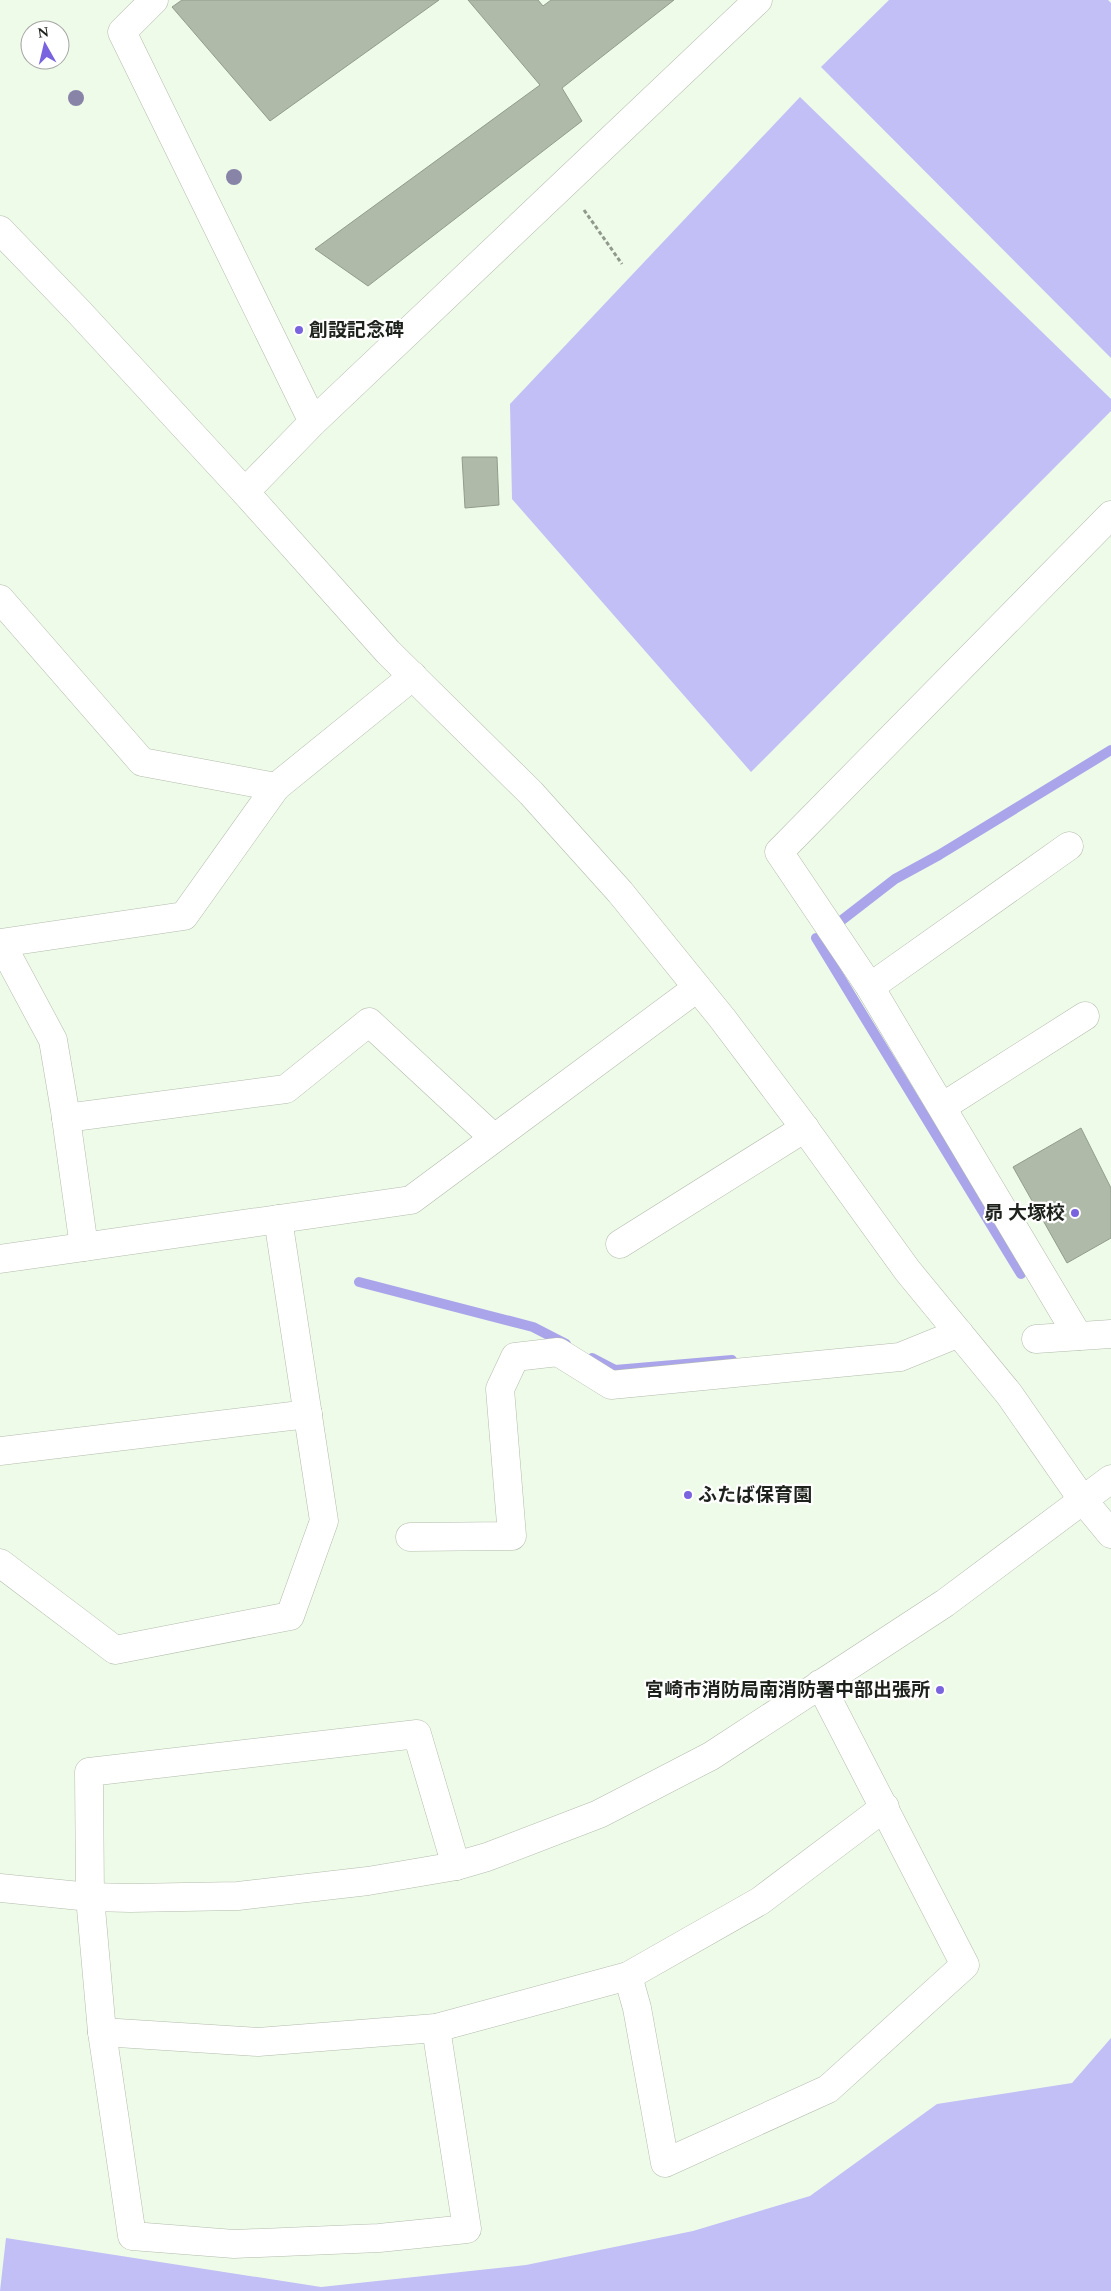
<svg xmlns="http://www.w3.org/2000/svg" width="1111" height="2291" font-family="Spectral,'Noto Sans JP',serif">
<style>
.green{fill:#c2bef6}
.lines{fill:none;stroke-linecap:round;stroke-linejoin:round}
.stream{stroke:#aaa5ea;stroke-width:10}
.building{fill:#afbaa9;stroke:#929c8c}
.street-casing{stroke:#b2bcac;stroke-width:29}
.secondary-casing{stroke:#b2bcac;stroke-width:29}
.path{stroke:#91998d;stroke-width:3;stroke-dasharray:4 2.5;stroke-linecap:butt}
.street{stroke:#fff;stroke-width:28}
.secondary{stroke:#fff;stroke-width:28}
.tree{fill:#8884a7}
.poi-dot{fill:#7963de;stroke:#fff;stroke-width:2}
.labels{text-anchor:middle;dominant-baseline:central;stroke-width:4.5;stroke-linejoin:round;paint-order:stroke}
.poi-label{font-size:19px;font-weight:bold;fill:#1e221c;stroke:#fff;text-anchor:start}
</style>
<rect width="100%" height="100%" fill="#effbe9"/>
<!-- green -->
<g class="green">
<path d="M889,0H1108L1111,3V358L821,67Z"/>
<path d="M800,97L1111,399V411L751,772L512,499L510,404Z"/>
<path d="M1111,2038V2291H0L6,2238L321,2287L526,2265L693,2231L810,2196L937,2104L1072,2083Z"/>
</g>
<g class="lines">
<!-- stream -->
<g class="stream">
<path d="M842,920L895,879L939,855L1111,750"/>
<path d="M816,938L1021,1274"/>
<path d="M359,1282L533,1327L566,1344"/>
<path d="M592,1358L615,1370L732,1360"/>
</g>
</g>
<!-- building -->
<g class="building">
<path d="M182,0H439L270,121L172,7Z"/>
<path d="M468,0H538L543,6L551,0H674L562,88L582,121L368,286L315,249L540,85Z"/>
<path d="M462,457H497L499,505L465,508Z"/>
<path d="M1081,1128L1111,1188V1238L1067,1263L1013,1167Z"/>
</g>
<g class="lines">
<!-- street casing -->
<g class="street-casing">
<g id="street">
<path d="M154,0L122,32L313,422L245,492"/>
<path d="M313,422L758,0"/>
<path d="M0,599L142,762L276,787L413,676"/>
<path d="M870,987L1069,846"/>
<path d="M942,1107L1085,1016"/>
<path d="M66,1118L286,1089L369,1022L494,1138"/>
<path d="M620,1244L805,1128"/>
<path d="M84,1247L65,1111L53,1040L1,943L184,916L276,787"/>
<path d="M0,1259L411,1200L697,988"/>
<path d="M1078,1336L870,987L779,852L1111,515"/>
<path d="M1036,1339L1111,1334"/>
<path d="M0,1451L308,1414"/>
<path d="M410,1537L512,1536L500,1389L515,1357L558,1352L611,1385L900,1357L959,1333"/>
<path d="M0,1563L115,1650L290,1616L324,1521L278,1219"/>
<path d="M628,1976L637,2008L665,2163L828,2089L965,1965L820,1684"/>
<path d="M436,2028L467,2229L379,2238L234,2244L132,2236L102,2032L90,1897L89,1772L417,1734L456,1866"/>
<path d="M102,2032L258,2042L436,2028L628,1976L760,1901L885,1807"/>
</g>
</g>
<!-- secondary casing -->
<g class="secondary-casing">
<g id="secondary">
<path d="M0,230L79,312L245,492L388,652L531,793L620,892L722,1018L798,1119L907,1270L1009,1394L1082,1499L1111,1534"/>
<path d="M0,1888L90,1897L130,1898L238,1896L368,1881L456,1866L487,1857L599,1814L711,1756L945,1603L1111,1479"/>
</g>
</g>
<!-- path -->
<path class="path" d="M584,210L622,264"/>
<!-- street -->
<use href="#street" class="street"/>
<!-- secondary -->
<use href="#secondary" class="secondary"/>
</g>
<!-- trees -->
<g class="tree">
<circle cx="76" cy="98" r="8"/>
<circle cx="234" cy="177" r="8"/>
</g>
<!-- markers -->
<g class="poi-dot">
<circle cx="299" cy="330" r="5"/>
<circle cx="1075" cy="1213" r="5"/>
<circle cx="688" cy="1495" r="5"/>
<circle cx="940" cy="1690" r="5"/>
</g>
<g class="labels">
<!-- poi labels -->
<g class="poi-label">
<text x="309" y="330">創設記念碑</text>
<text x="1065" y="1213" text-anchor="end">昴 大塚校</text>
<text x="698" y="1495">ふたば保育園</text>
<text x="930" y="1690" text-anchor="end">宮崎市消防局南消防署中部出張所</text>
</g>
</g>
<!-- north arrow -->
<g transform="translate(45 45) rotate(352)"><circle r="24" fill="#ffffff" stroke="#a5a7a4"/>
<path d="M0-4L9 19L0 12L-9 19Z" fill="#7963de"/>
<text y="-8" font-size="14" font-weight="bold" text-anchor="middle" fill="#1e221c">N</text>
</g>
</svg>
